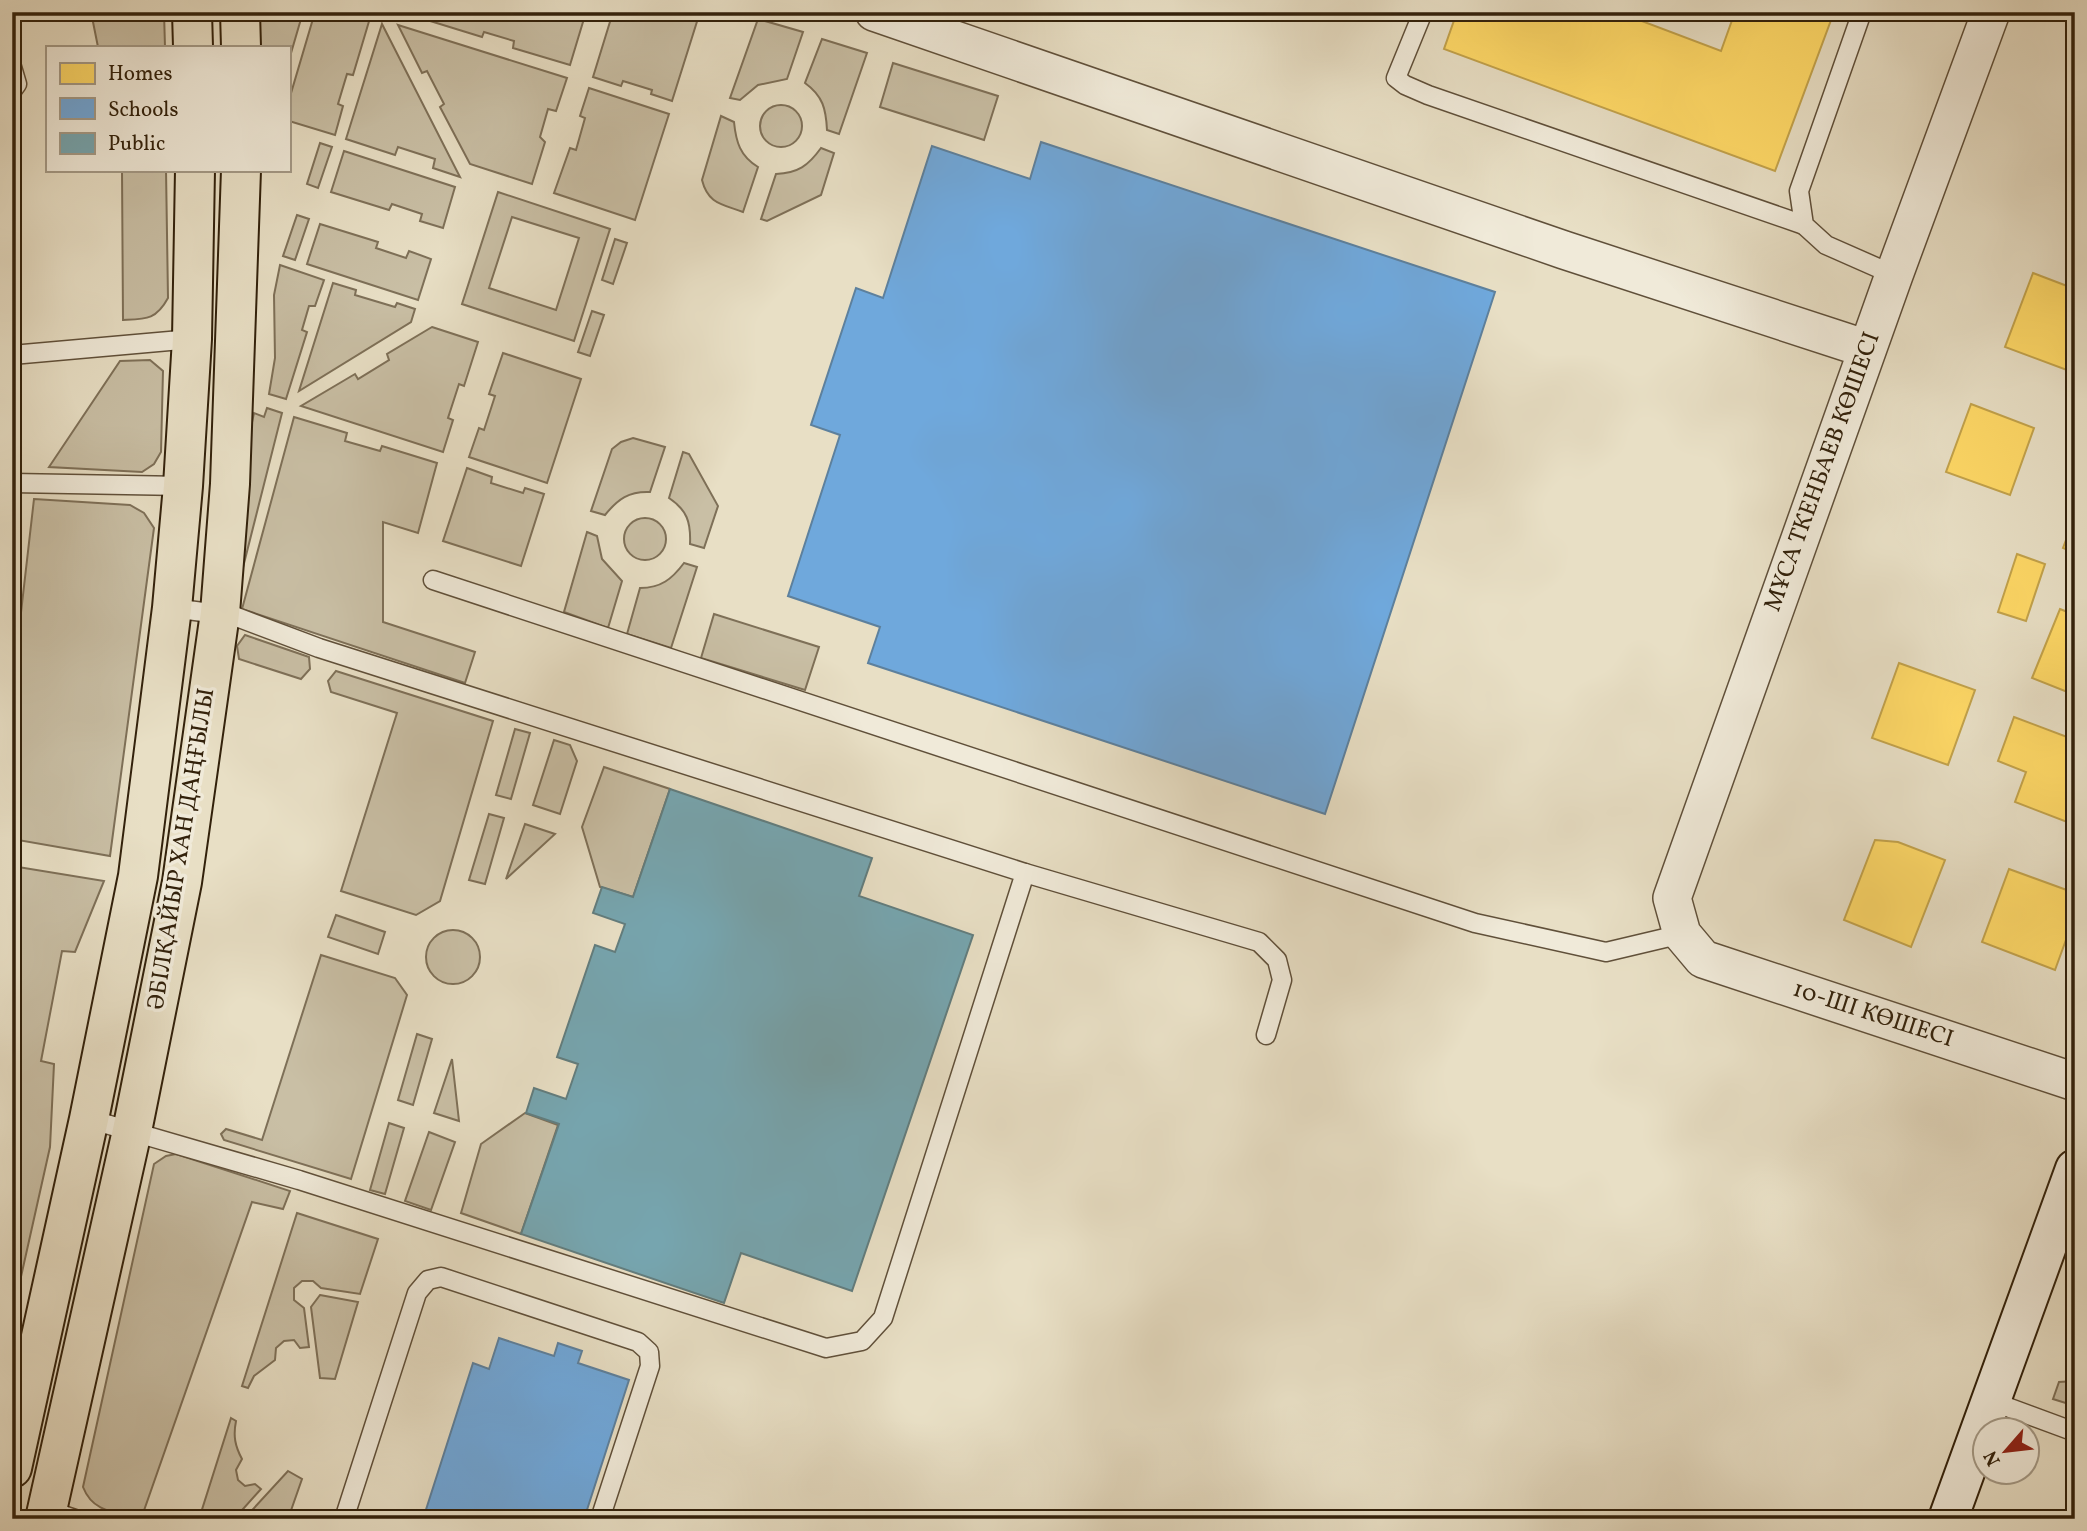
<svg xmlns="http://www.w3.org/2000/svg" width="2087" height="1531" font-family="Vollkorn,serif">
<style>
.green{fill:#c9bfa5;stroke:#7e7058;stroke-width:2;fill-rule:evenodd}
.homes{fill:#ffd966;stroke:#c2a24b;stroke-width:2}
.schools{fill:#6fa8dc;stroke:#5d809d;stroke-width:2}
.public{fill:#76a5af;stroke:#627d7e;stroke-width:2}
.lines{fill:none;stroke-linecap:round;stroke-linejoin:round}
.lane-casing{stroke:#60503a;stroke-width:21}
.street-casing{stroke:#60503a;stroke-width:40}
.secondary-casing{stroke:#32210b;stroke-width:42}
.primary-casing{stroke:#32210b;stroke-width:42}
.lane{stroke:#f0ead9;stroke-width:18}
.street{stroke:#f0ead9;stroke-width:37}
.secondary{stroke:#f0ead9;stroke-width:38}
.primary{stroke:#e8dfc5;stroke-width:38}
.labels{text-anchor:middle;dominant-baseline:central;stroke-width:7;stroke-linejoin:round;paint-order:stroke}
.street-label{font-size:24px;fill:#32210b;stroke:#f0ead9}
</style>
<rect width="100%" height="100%" fill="#e8dfc5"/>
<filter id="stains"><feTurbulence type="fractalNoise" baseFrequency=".00286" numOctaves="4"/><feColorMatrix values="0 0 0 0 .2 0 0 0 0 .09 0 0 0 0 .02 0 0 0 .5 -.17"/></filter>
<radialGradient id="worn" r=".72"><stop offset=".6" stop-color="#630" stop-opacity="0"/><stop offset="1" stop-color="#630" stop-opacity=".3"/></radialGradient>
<!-- green -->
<g class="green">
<path d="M91,12H164L165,47H98Z"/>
<path d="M250,12H303L289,60V47H250Z"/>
<path d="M315,12H351L370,18L353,75L347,74L338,104L343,106L335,135L289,121V100Z"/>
<path d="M401,12H586L570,65L513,48L514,41L484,32L482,37Z"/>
<path d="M613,12H657L679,19L681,12H700L672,101L651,94L652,90L623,81L621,86L593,77Z"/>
<path d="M758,19L803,32L787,79L758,85L740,100L730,98Z"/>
<path d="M382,24L460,177L433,168L435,159L398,147L395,155L346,139Z"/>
<path d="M398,25L567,78L556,111L548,109L540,137L545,142L532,184L470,164L440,107L444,104L427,71L422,73Z"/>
<path d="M822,39L867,53L839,134L827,130C826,109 823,96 805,83Z"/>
<path d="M893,63L998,96L984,140L880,107Z"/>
<path d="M589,88L669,114L635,220L554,193L570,148L576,150L585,118L580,116Z"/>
<circle cx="781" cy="126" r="21"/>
<path d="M721,116L734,122C736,142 740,156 758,167L743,212C722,204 708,204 702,180Z"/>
<path d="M320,143L332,147L318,188L307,184Z"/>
<path d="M821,148L834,153L821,195L767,221L761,219L776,174C798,173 808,166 821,148Z"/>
<path d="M344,151L455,187L443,228L420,221L422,214L392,204L389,210L331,192Z"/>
<path d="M122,170H166L168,298C156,320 146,319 123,320Z"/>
<path d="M498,192L610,229L574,341L462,304ZM512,217L579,238L556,310L489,288Z"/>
<path d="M297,215L309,219L295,260L283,256Z"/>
<path d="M320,224L378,242L376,248L406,258L409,251L431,259L418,300L307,264Z"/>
<path d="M615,239L627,243L613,284L602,280Z"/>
<path d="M280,265L324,280L315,306H309L302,330L307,332L286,399L269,394L275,358L274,295Z"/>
<path d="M333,283L356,290L355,295L395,307L397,303L415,309L411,322L299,391Z"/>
<path d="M592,311L604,315L590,356L578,352Z"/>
<path d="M432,327L478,342L464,386L459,384L448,418L453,420L443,452L301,406L355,374L358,379L389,360L387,354Z"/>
<path d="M503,353L581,379L547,483L469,457L479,428L484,430L495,396L489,394Z"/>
<path d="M150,360L163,371L161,452L154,464L142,472L49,467L120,361Z"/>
<path d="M267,408L282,413L234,603L235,501L254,413L264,417Z"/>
<path d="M294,417L347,433L345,441L380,451L382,446L437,463L418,533L383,522V622L475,652L465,683L242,609Z"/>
<path d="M633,438L665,447L650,492C629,491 618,499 605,515L591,511L612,449L621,442Z"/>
<path d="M683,452L689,454L718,506L704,548L690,544C691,522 687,510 669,498Z"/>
<path d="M467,468L492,477L491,483L523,493L525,488L544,494L521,566L443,541Z"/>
<path d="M34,499L130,505L144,513L154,528L110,856L12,839V691Z"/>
<circle cx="645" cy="539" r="21"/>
<path d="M587,532L597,536L602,559L622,581L608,628L564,612Z"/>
<path d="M684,563L697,567L671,648L627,634L640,588C661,588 672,579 684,563Z"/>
<path d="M714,614L819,647L805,690L701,658Z"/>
<path d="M245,635L309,657L310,669L301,679L239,659L237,646Z"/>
<path d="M336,671L493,721L440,901L416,915L341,891L397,713L331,692L328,681Z"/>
<path d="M515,729L530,733L511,799L496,795Z"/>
<path d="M554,740L570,745L577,761L560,814L533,805Z"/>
<path d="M604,767L670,789L633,897L600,887L582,827Z"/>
<path d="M489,814L504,818L485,884L469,880Z"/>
<path d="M525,824L555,834L506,879Z"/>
<path d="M12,866L104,881L75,952L62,951L41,1061L54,1064L50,1147L12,1317Z"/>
<path d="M336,915L385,932L378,954L328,937Z"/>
<circle cx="453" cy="957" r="27"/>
<path d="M321,955L395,978L407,995L351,1179L224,1140L221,1134L226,1129L262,1140Z"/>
<path d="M417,1034L432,1039L413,1105L398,1100Z"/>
<path d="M452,1059L459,1121L434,1113Z"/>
<path d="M525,1113L558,1125L521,1234L461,1213L481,1144Z"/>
<path d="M389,1123L404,1128L385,1194L370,1190Z"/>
<path d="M429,1132L455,1142L431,1210L405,1201Z"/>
<path d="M176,1154L290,1191L283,1209L252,1202L141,1519C116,1512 93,1513 83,1487L154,1164L166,1156Z"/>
<path d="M297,1213L378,1239L360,1294L321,1288L313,1281H302L294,1288V1300L304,1308L309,1347L300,1348L294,1340L284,1341L276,1348L275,1360L254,1376L248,1388L242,1386Z"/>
<path d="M320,1295L358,1302L335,1379L320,1378L311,1307Z"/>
<path d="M2075,1381V1406L2053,1399L2059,1382Z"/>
<path d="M231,1418L236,1421C233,1436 235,1446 242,1459L236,1470L238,1480L245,1486L255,1484L261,1489L235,1518L199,1519Z"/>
<path d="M288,1471L302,1479L288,1519H244Z"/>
</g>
<!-- homes -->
<g class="homes">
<path d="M1457,12H1618L1721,51L1735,12H1834L1775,171L1444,49Z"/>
<path d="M2033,273L2075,289V373L2005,347Z"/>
<path d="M1971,404L2034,428L2010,495L1946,472Z"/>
<path d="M2075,516V553L2063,548Z"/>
<path d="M2017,554L2045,564L2026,621L1998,612Z"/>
<path d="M2060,609L2075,615V695L2032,678Z"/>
<path d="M1899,663L1975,690L1948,765L1872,738Z"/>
<path d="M2014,717L2075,740V825L2015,802L2026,772L1998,761Z"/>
<path d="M1875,840L1898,842L1945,860L1911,947L1844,920Z"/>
<path d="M2009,869L2075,893V915L2055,970L1982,942Z"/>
</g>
<!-- schools -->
<g class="schools">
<path d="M1041,142L1495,292L1325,814L868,663L880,627L788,596L840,435L811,425L856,288L883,298L932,146L1030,179Z"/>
<path d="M499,1338L554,1356L558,1343L582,1351L578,1363L629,1380L584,1519H423L473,1363L489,1369Z"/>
</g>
<!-- public -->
<path class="public" d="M670,789L872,858L859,896L973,935L852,1291L741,1253L724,1303L521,1234L559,1124L526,1113L534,1088L566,1099L578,1064L557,1057L595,945L615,952L625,924L593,913L602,887L633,897Z"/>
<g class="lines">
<!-- lane casing -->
<g class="lane-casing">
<g id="lane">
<path d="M1423,12L1396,78L1405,85L1428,95L1804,225"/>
<path d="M1862,12L1799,191L1804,225L1826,245L1894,275"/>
<path d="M12,67L17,84L12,91"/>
<path d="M12,355L192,339"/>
<path d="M12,483L183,486"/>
<path d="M433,580L1475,923L1606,952L1682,934"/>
<path d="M1025,873L1259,942L1277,960L1282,980L1266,1035"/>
<path d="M89,1119L299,1180L826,1348L862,1341L883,1318L1025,873L319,648L234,616L172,608"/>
<path d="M1991,1401L2075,1432"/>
<path d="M48,1510L75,1519"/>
<path d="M344,1519L417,1293L428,1280L441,1277L638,1342L649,1352L650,1366L600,1519"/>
</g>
</g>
<!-- street casing -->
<g class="street-casing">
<g id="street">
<path d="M874,12L1564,250L1867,349"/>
<path d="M1991,12L1894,275L1672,898L1682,934L1703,959L2075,1082"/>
</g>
</g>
<!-- secondary casing -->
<g class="secondary-casing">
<path id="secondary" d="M1948,1519L2075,1169"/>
</g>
<!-- primary casing -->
<g class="primary-casing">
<g id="primary">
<path d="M192,12L193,47"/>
<path d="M240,12L241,47"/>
<path d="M12,1468L89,1119L138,876L172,608L183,486L192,339L195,170"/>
<path d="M45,1519L132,1131L182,882L220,613L230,484L241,170"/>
</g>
</g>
<!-- lane -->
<use href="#lane" class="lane"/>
<!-- street -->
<use href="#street" class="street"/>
<!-- secondary -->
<use href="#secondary" class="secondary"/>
<!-- primary -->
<use href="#primary" class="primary"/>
</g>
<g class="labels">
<!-- street labels -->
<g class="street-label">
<text transform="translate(1823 472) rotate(-70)">МҰСА ТКЕНБАЕВ КӨШЕСІ</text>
<text transform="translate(182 849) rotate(-81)">ӘБІЛҚАЙЫР ХАН ДАҢҒЫЛЫ</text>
<text transform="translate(1873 1015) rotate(18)">10-ШІ КӨШЕСІ</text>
</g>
</g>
<!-- margin -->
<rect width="2087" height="1531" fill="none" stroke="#e8dfc5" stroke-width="42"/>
<rect x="14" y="14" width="2059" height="1503" fill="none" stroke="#32210b" stroke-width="3.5"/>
<rect x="21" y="21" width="2045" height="1489" fill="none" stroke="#32210b" stroke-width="2"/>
<!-- legend -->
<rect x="46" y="46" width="245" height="126" fill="#f0ead9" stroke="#a49a87" stroke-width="2"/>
<rect x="60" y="63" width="35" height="21" fill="#ffd966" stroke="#a49a87" stroke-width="2"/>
<text x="108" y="80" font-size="21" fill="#32210b">Homes</text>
<rect x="60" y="98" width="35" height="21" fill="#6fa8dc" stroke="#a49a87" stroke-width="2"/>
<text x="108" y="116" font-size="21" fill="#32210b">Schools</text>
<rect x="60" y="133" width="35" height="21" fill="#76a5af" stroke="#a49a87" stroke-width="2"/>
<text x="108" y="150" font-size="21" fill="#32210b">Public</text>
<!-- north arrow -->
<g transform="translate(2006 1451) rotate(242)"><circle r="33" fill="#f0ead9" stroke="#a49a87" stroke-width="2"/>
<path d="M0-5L12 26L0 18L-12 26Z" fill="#8f2418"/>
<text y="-10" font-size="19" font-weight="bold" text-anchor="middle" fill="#32210b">N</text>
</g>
<rect width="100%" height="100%" filter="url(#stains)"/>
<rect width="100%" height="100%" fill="url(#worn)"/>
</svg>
